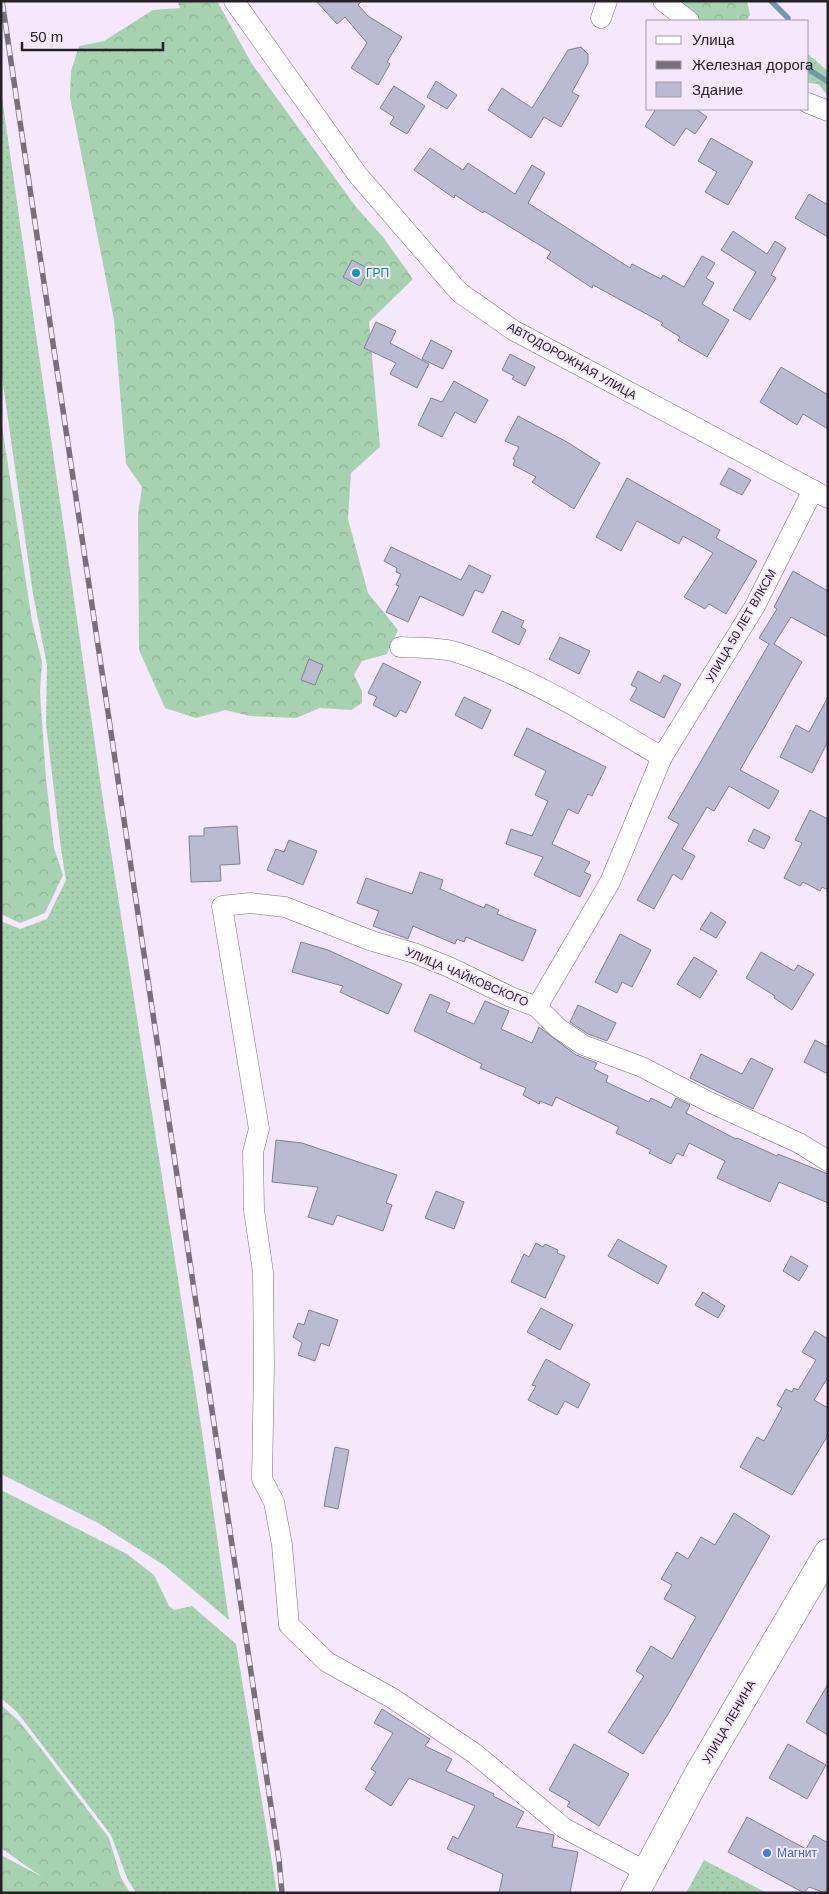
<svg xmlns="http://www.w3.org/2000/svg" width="829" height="1894" font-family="Helvetica,sans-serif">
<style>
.grass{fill:url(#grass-dots)}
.forest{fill:url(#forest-crowns)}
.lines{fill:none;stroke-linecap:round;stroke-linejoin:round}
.stream{stroke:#6f99ae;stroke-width:5.5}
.building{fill:#babbd2;stroke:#7e7f94}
.minor-casing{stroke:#7a6d7f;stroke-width:21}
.primary-casing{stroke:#7a6d7f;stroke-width:29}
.minor{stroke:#fff;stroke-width:20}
.primary{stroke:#fff;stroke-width:28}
.rail-casing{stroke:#786f7c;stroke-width:5.5}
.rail{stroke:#f5e7fc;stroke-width:4;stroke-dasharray:11;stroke-linecap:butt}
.culture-dot{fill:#0f9aa8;stroke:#f5e7fc;stroke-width:2}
.shop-dot{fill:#3f7fe0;stroke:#f5e7fc;stroke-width:2}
.labels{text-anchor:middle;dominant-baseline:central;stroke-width:4;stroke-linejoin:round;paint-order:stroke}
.culture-label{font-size:12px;fill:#0d838f;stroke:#f5e7fc;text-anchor:start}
.street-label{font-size:12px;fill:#262128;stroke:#f5e7fc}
.shop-label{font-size:12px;fill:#366cbe;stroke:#f5e7fc;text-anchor:start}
</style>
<defs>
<pattern id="grass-dots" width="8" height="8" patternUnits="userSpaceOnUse" patternTransform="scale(1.25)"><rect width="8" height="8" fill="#a7d2af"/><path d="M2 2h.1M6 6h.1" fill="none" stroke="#90b497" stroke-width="1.8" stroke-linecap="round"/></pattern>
<pattern id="forest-crowns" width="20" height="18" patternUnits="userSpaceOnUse" patternTransform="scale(1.25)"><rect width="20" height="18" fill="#a7d2af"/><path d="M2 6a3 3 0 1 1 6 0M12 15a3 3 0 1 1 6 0" fill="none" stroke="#90b497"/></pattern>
</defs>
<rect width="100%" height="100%" fill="#f5e7fc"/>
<!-- grass -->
<g class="grass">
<path d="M1,91L104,807L202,1432L229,1620L165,1566L98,1523L1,1474V921L20,929L47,919L66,880L61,849L46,724L47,665L33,594L1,370Z"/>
<path d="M1,1490L127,1554L154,1575L169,1606L174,1610L192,1606L236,1644L277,1893H136L127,1878L111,1835L17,1712L1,1698Z"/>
<path d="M704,1860L767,1893H686Z"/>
</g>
<!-- forest -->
<g class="forest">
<path d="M173,1H217L252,64L356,207L383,237L413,279L369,322L380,447L351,473L348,519L368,593L398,630L387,654L362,661L354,675L362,691V703L351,710L320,708L296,718L250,716L225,710L196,718L165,708L139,650L138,514L142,487L126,464L114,320L70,97L71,71L79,46L104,41L153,10L180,8L178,2Z"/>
<path d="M680,1H747L750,15L746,21H698Z"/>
<path d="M808,54L828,71V96L818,84L808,83Z"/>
<path d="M1,420L32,621L42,662L40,692L46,779L54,848L63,875L45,913L20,923L1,914Z"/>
<path d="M1,1705L18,1720L42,1750L109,1838L121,1878L130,1893H1V1855L42,1877L1,1848Z"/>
</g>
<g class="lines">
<!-- stream -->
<g class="stream">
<path d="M771,1L788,18V21"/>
<path d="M808,69L828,82"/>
</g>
</g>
<!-- building -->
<g class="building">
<path d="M316,1H362L358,5L368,16L402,37L387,62L390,64L378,85L351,68L367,43L345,17L337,24Z"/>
<path d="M581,47L588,54V63L572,92L579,96L561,127L544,117L531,138L488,110L502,88L532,108L568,50Z"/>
<path d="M436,81L457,95L447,109L427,97Z"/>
<path d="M394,86L425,106L407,134L390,124L394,117L380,108Z"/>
<path d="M656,109H696L707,117L695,134L686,128L674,146L645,126Z"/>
<path d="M711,138L753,162L728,205L705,192L717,172L698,161Z"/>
<path d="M430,148L463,170L468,163L515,194L532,165L545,173L528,203L630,268L632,264L661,279L663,275L684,287L702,256L715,263L706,278L714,283L702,304L729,320L707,357L678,340L680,337L661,325L663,323L593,285L592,288L547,258L551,252L484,211L483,213L455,195L454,198L414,170Z"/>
<path d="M809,194L828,205V237L795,218Z"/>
<path d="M733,231L767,254L775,241L786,248L771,275L776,278L750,320L733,310L756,272L721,250Z"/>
<path d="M352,260L369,269L360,286L343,277Z"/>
<path d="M376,322L396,331L390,343L429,364L417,388L390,374L396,363L364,348Z"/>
<path d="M431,340L452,351L443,369L422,359Z"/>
<path d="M510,354L535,367L525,386L512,379L514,376L502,370Z"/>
<path d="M781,367L828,395V429L803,414L797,425L760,402Z"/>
<path d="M454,381L488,400L475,423L455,412L442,437L418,425L431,398L442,402Z"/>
<path d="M518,416L567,442L600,463L574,509L532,482L536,477L513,465L515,460L513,459L519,447L505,441Z"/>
<path d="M729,468L751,480L742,495L720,484Z"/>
<path d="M627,478L720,530L716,538L757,561L726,614L709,604L705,609L684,597L713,553L683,536L679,544L637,521L621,551L596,537Z"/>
<path d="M391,547L461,580L469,565L491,576L483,593L475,590L463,616L420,596L408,622L386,612L399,586L396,585L401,574L396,572L397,568L384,561Z"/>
<path d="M793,571L828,591V637L791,617L774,644L802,662L740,770L779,791L769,809L729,786L714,811L707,807L682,849L695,856L682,880L673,874L654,909L637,900L679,824L668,818L769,644L759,638L777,609L774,607Z"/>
<path d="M502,611L524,621L521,627L526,630L519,645L492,632Z"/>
<path d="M560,637L590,651L579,674L549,659Z"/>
<path d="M309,659L323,665L315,685L301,680Z"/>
<path d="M383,663L421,682L406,713L400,710L396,717L373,705L377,697L368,693Z"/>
<path d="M638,671L660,683L664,675L681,684L664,718L630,700L637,688L631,685Z"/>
<path d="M464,697L491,710L482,729L455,715Z"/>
<path d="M828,697V741L812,773L780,757L796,725L809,732Z"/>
<path d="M527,728L606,767L592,796L588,794L578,814L568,809L552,844L590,862L584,872L591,875L580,897L534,875L543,857L506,844L511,829L532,836L548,801L535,795L546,771L514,755Z"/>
<path d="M810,810L828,819V890L822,887L820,891L803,882L800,886L784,878L802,843L795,840Z"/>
<path d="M237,826L240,864L220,865L221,881L191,882L189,836H204V828Z"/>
<path d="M754,829L770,837L764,849L748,841Z"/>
<path d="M289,840L317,851L303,885L267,870L276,849L284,852Z"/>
<path d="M420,872L443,880L440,889L484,908L486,904L499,910L497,914L536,930L523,961L466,937L464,942L457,939L455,944L413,926L408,939L373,926L379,911L357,903L366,878L412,894Z"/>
<path d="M711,912L726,922L716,938L700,929Z"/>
<path d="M620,934L651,950L632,987L622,982L617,993L595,982Z"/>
<path d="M301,942L328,950L402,984L388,1014L340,992L343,986L292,972Z"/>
<path d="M761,952L794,971L798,965L814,974L792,1010L774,998L775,996L746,978Z"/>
<path d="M694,957L717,971L700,998L677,984Z"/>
<path d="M430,994L450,1003L446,1012L474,1024L485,1001L509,1011L501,1029L532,1043L539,1027L576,1055L597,1063L594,1069L608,1076L606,1082L649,1102L651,1098L671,1108L676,1098L690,1105L686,1113L736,1139L737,1138L777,1156L778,1154L828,1174V1203L779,1182L770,1202L717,1178L725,1161L689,1143L683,1156L677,1153L671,1164L649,1153L651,1150L616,1133L619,1127L556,1097L552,1106L540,1101L539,1104L523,1095L526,1088L480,1068L482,1064L414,1031Z"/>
<path d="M578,1005L616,1023L607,1041L588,1034L570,1022Z"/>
<path d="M815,1040L828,1047V1074L804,1062Z"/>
<path d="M701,1054L742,1074L751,1058L773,1069L753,1109L690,1078Z"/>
<path d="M276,1140L302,1143L397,1175L386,1203L392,1205L383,1231L337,1215L333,1225L308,1217L318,1187L272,1182Z"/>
<path d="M436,1191L464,1202L454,1229L425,1218Z"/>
<path d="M618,1239L667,1266L658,1284L608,1256Z"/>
<path d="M536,1243L543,1247L545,1244L558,1250L557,1253L565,1256L545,1298L511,1282L524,1254L529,1257Z"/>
<path d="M791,1256L808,1266L799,1281L783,1271Z"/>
<path d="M703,1292L725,1306L718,1318L695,1305Z"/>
<path d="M541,1308L573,1325L560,1350L527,1332Z"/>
<path d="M309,1310L338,1320L329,1346L321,1343L315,1361L298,1355L302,1343L293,1337L298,1323L304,1325Z"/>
<path d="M815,1331L828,1339V1377L814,1400L828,1408V1435L792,1495L740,1467L757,1437L764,1441L782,1408L777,1405L786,1389L792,1392L794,1388L798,1390L816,1360L802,1352Z"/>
<path d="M546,1359L590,1384L578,1408L565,1401L557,1415L528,1400L536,1386L532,1385Z"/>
<path d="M335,1447L349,1450L338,1509L324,1506Z"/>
<path d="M734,1513L770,1536L670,1711L643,1754L608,1732L644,1676L636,1671L651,1646L672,1659L696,1617L664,1599L672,1585L661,1579L677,1552L688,1559L701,1537L715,1545Z"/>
<path d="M828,1684V1735L806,1722Z"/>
<path d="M382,1709L430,1739L425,1746L452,1759L446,1771L494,1794L493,1796L524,1812L516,1827L554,1835L552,1847L578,1852L570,1893H499L503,1874L447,1849L453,1836L458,1839L475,1806L409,1778L391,1806L365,1789L376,1772L371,1769L393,1733L374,1723Z"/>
<path d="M574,1744L629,1774L599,1826L567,1806L570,1802L549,1790Z"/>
<path d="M788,1744L826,1765L807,1799L769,1778Z"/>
<path d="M747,1817L806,1849L814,1835L828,1843V1887L825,1893L809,1887L804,1893L728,1852Z"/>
</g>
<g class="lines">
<!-- minor casing -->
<g class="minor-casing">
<g id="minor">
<path d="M234,1L357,174L459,292L513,330L828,498"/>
<path d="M663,1L689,21"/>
<path d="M601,18L607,1"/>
<path d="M808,103L828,111"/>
<path d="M400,647C417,648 439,647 456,652C529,676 597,719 662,757"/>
<path d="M537,1007L610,882L662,757L755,606L813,490"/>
<path d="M645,1871L564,1828L474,1753L392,1698L327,1662L289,1625L282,1545L274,1502L262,1479L264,1366L263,1272L254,1210L253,1152L259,1129L222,906L250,903L285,907L372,941L414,953L449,967L511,997L537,1007L558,1028L583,1045L642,1067L707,1101L799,1143L828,1161"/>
</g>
</g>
<!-- primary casing -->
<g class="primary-casing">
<path id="primary" d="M635,1893L699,1773L828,1553"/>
</g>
<!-- minor -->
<use href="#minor" class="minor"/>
<!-- primary -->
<use href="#primary" class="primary"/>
<!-- rail casing -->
<g class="rail-casing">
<path id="rail" d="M2,1L279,1860L282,1893"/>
</g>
<!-- rail -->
<use href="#rail" class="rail"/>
</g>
<!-- markers -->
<circle class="culture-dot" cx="356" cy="273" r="5"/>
<circle class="shop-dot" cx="767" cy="1853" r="5"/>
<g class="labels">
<!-- culture labels -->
<g class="culture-label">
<text x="366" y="273">ГРП</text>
</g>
<!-- street labels -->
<g class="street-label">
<text transform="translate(572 361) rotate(29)">АВТОДОРОЖНАЯ УЛИЦА</text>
<text transform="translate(741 626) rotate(-60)">УЛИЦА 50 ЛЕТ ВЛКСМ</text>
<text transform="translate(467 977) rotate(23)">УЛИЦА ЧАЙКОВСКОГО</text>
<text transform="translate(729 1722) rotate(-60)">УЛИЦА ЛЕНИНА</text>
</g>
<!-- shop labels -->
<g class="shop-label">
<text x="777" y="1853">Магнит</text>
</g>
</g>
<!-- border -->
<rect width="829" height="1894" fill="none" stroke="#262128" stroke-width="5"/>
<!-- legend -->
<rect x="646" y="20" width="162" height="90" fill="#f5e7fc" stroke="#a298a7"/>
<rect x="656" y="36" width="25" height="8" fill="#ffffff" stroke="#a298a7"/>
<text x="692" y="45" font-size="15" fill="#262128">Улица</text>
<rect x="656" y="61" width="25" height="8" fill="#786f7c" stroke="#a298a7"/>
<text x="692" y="70" font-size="15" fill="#262128">Железная дорога</text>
<rect x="656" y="82" width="25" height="15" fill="#babbd2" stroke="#a298a7"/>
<text x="692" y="95" font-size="15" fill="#262128">Здание</text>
<!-- scale -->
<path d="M22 42v8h141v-8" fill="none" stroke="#262128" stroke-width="2.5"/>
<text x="30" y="42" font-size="15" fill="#262128" stroke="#f5e7fc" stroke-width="4" paint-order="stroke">50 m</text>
</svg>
